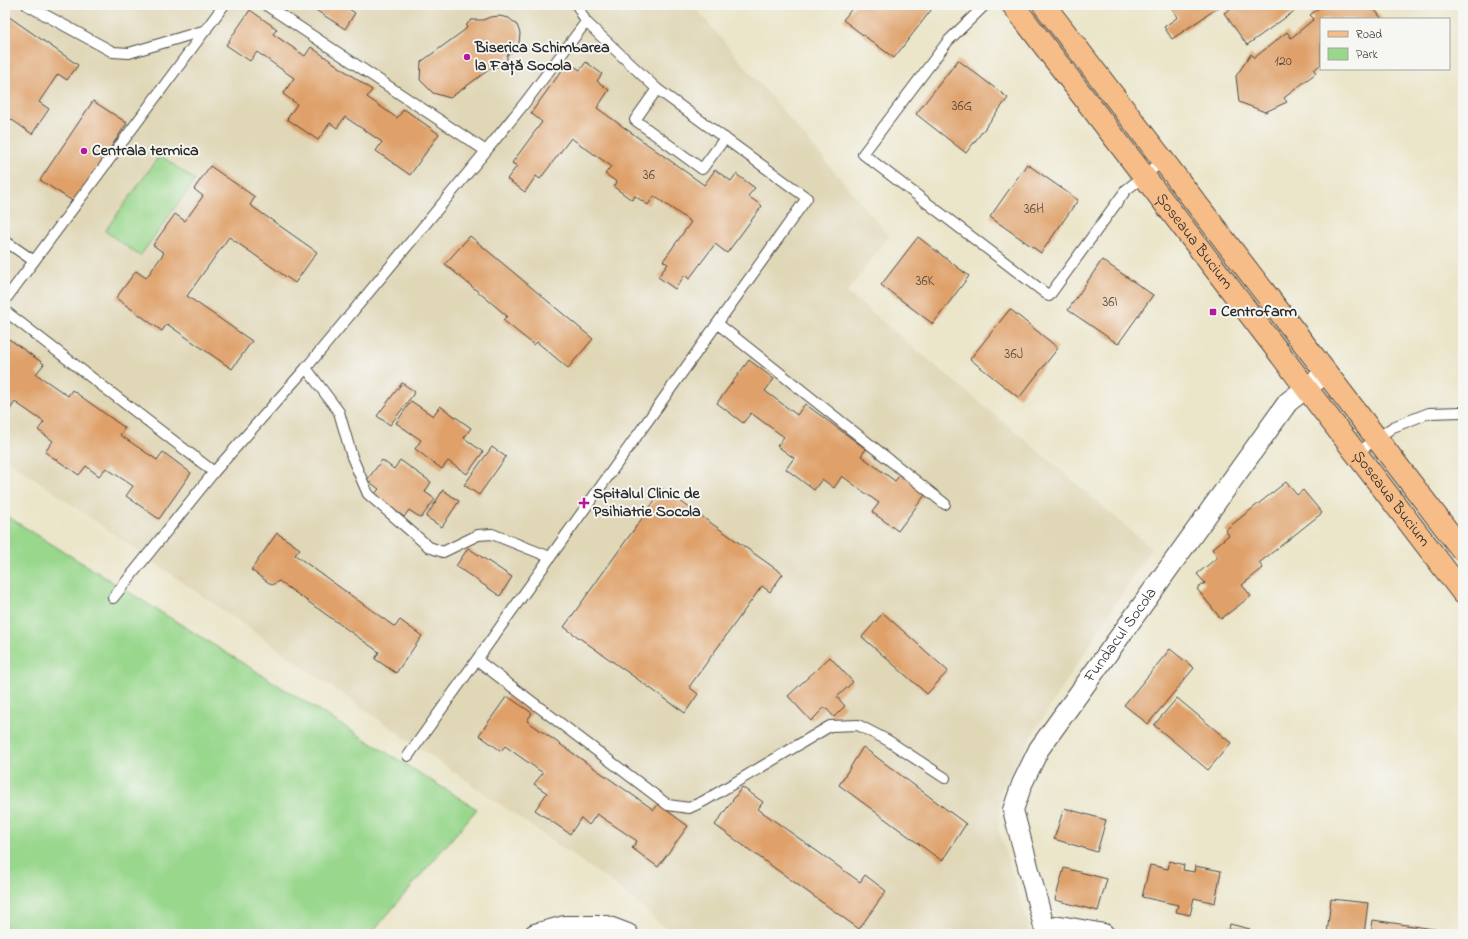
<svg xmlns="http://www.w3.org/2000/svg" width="1468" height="939" font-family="'Indie Flower',sans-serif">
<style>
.built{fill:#e0d7b7}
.green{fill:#98d78c;stroke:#62815c}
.building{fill:#dfa069}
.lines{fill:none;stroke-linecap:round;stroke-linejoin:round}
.lane-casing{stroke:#484743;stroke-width:12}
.street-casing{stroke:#484743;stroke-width:22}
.primary-casing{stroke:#484743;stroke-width:24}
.lane{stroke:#fff;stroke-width:10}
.street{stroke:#fff;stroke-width:20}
.primary{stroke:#f7bd88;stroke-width:22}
.poi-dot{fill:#b5179e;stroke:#f6f6f2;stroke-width:1.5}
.labels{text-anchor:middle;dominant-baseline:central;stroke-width:4;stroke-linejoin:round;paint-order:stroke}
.number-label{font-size:14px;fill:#58483a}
.poi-label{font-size:16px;font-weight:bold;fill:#2b2b2b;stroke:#f6f6f2;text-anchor:start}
.street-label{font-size:16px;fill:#2b2b2b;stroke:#f6f6f2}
</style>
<rect width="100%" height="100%" fill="#f6f6f2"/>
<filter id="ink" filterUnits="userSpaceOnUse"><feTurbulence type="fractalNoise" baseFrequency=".025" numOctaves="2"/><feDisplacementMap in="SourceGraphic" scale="8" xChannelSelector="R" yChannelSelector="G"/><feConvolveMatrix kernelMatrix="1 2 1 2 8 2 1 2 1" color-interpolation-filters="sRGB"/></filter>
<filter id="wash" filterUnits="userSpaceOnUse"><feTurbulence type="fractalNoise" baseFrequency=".012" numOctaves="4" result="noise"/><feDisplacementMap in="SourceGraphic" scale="16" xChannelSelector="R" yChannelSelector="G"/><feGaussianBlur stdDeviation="0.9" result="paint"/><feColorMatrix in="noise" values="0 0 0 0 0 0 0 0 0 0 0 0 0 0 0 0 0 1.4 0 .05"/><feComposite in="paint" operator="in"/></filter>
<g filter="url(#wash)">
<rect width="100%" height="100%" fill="#ebe5c9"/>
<!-- built -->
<path class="built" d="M5,5H693L889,236L847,292L1043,455L1151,548L1039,724L1002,788L998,828L1028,924V934H672L614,884L5,458Z"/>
<!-- green -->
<g class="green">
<path d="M160,155L195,180L140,256L105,231Z"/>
<path d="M5,515L477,809L371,934H5Z"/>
</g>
<g id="blocks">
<!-- building -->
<g class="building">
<path d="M308,5H343L355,13L345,29Z"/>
<path d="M855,5H935L894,58L843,20Z"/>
<path d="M1169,5H1222L1172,39L1164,27L1178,17Z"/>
<path d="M1236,5H1303L1247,45L1224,13Z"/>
<path d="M1323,5H1371L1382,19H1321V64L1314,70L1316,73L1284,98L1287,102L1265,112L1239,102L1236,76L1251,54L1254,58L1287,32L1291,38L1314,19L1310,15Z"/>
<path d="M250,10L277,29L273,34L305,56L311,47L372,90L367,97L397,118L404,109L439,134L410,175L376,151L382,142L345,117L337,128L330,123L318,140L287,119L297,104L283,94L294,78L257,52L250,61L226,45Z"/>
<path d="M5,14L78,65L67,80L58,74L39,102L49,109L32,134L5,115Z"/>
<path d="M499,16L509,18L517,25L520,33L519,43L513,51L507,55V59L504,64L499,67L494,66L450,98L433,93L420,80L421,62L466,29L467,24L471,20H483L490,17Z"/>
<path d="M958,60L1008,98L966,153L916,114Z"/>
<path d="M568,62L580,70L586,62L602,74L597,81L609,90L597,108L704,185L715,170L731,181L736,174L755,188L748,196L762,206L727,253L715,244L689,279L685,275L675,289L658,277L668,264L663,261L691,222L654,196L648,205L635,196L632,200L614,187L617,182L605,174L611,166L571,138L540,179L536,176L525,192L507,179L517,166L512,163L542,122L531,113Z"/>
<path d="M93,101L127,123L74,202L40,180Z"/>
<path d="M1027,164L1078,200L1041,253L990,217Z"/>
<path d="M210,166L255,197L250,205L317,252L295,283L229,237L187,296L252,341L232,369L167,324L162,331L116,298L136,271L146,278L164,253L153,245L175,214L185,221L203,196L194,189Z"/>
<path d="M470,236L593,339L568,368L537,342L534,345L503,320L507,316L445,264Z"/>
<path d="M918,237L969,276L933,324L881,285Z"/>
<path d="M1102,260L1153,295L1118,344L1068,310Z"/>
<path d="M1010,309L1058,348L1019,398L970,359Z"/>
<path d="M9,339L44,364L36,374L68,396L72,390L125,428L120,435L157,460L163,452L191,473L159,519L126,496L133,486L106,468L99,476L86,466L79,475L45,452L53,441L38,430L44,422L15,402L7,414L5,413V345Z"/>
<path d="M749,360L774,379L765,391L797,415L805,404L866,449L861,456L895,481L902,472L928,491L898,531L872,512L879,503L842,476L834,488L822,479L814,490L786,469L794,458L777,446L784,437L751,413L743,423L717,403Z"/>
<path d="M402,383L415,392L390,425L377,416Z"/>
<path d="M411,401L433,416L440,406L471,428L464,438L483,452L467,474L448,461L442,469L415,449L421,440L396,423Z"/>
<path d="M492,447L506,457L479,495L464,485Z"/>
<path d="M382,460L394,469L400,460L431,482L425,492L435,499L421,518L409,510L404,517L374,495L379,489L367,480Z"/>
<path d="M1286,482L1297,495L1303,490L1322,513L1259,563L1263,568L1242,585L1251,596L1221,619L1197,589L1205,583L1197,574L1218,557L1212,549L1229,535L1225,530Z"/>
<path d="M663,489L783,574L770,592L762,586L689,687L698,694L685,713L564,627Z"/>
<path d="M443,490L459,501L442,527L426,517Z"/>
<path d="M277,533L300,549L295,555L395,627L400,620L422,636L396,673L375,659L379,652L279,581L272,585L251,570Z"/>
<path d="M468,548L512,577L500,596L456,566Z"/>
<path d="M883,613L948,671L927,694L862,637Z"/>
<path d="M1170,649L1194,668L1148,724L1124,705Z"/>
<path d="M830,657L853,682L837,697L845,706L834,717L825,707L811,721L788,696Z"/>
<path d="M507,696L532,713L527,721L654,810L658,804L688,826L658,867L632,848L637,841L597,814L589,825L581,818L570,834L535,810L547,793L534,784L543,773L505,746L501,751L479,735Z"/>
<path d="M1177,698L1231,743L1208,770L1154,725Z"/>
<path d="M863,747L966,824L942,861L839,785Z"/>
<path d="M742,787L763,802L758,809L860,882L865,875L886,891L859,929L715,825Z"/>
<path d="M1064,808L1106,820L1097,852L1054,839Z"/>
<path d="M1170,861L1184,865L1183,870L1194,872L1195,866L1221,871L1215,903L1194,898L1190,915L1176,912L1178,905L1142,897L1150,865L1168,869Z"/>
<path d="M1064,868L1107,879L1098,911L1055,900Z"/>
<path d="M1331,899L1368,903L1364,934H1327Z"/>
<path d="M1373,920L1447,931V934H1371Z"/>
<path d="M1230,924L1250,929L1249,934H1228Z"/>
</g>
</g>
</g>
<g filter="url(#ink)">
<use href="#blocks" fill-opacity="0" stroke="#484743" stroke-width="1"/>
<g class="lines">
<!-- lane casing -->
<g class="lane-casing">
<g id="lane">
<path d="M27,5L113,52L129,53L206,30"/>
<path d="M266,5L486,151"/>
<path d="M985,5L948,41L863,154L1049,296L1126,190L1164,160"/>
<path d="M657,89L635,120L702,169L725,138"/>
<path d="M5,241L34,261"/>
<path d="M5,300L224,5"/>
<path d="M5,311L214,472"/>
<path d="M718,324L945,504"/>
<path d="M306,368L339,412L352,457L368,494L429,547L443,552L478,535L492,534L550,557"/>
<path d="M1357,453L1393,427L1429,413L1463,412"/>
<path d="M113,598L214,472L306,368L486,151L524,104L586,22L577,5"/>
<path d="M477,660L668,805L689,808L704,801L830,726L858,725L887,740L945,778"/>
<path d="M408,756L807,198L657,89L586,22"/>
</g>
</g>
<!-- street casing -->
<g class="street-casing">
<g id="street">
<path d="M1046,930L1060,926L1104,934"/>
<path d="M535,934L565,926H607L628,934"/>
<path id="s1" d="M1046,934L1013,810L1022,784L1039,749L1288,402L1326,373"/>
</g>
</g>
<!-- primary casing -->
<g class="primary-casing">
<g id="primary">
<path id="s2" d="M1013,5L1463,593"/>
<path d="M1044,5L1463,551"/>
</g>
</g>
<!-- lane -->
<use href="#lane" class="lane"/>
<!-- street -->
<use href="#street" class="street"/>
<!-- primary -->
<use href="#primary" class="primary"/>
</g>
</g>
<!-- markers -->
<g class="poi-dot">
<circle cx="467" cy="57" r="4"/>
<circle cx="84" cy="151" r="4"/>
<rect x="1209" y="308" width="8" height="8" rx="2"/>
<path d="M582 497h4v4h4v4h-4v4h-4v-4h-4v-4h4z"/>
</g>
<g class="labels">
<!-- number labels -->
<g class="number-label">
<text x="1283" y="61">120</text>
<text x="962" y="106">36G</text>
<text x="649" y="175">36</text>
<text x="1034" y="209">36H</text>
<text x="925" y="281">36K</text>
<text x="1110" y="302">36I</text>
<text x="1014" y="354">36J</text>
</g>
<!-- poi labels -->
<g class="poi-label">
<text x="475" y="48">Biserica Schimbarea<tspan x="475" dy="18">la Față Socola</tspan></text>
<text x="92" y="151">Centrala termica</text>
<text x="1221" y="312">Centrofarm</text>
<text x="593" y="494">Spitalul Clinic de<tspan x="593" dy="18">Psihiatrie Socola</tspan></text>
</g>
<!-- street labels -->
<g class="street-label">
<text stroke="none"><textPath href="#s2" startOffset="298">Șoseaua Bucium</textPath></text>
<text stroke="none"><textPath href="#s2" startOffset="622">Șoseaua Bucium</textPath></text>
<text stroke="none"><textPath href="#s1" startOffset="335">Fundacul Socola</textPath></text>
</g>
</g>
<!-- margin -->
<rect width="1468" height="939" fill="none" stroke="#f6f6f2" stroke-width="20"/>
<!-- legend -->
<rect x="1320" y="18" width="130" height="52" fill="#f6f6f2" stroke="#a5a5a2"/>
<rect x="1328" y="31" width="20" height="6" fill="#f7bd88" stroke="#a5a5a2"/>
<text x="1356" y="38" font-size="12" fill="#2b2b2b">Road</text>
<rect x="1328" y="48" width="20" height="12" fill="#98d78c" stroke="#a5a5a2"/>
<text x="1356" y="58" font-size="12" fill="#2b2b2b">Park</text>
</svg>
